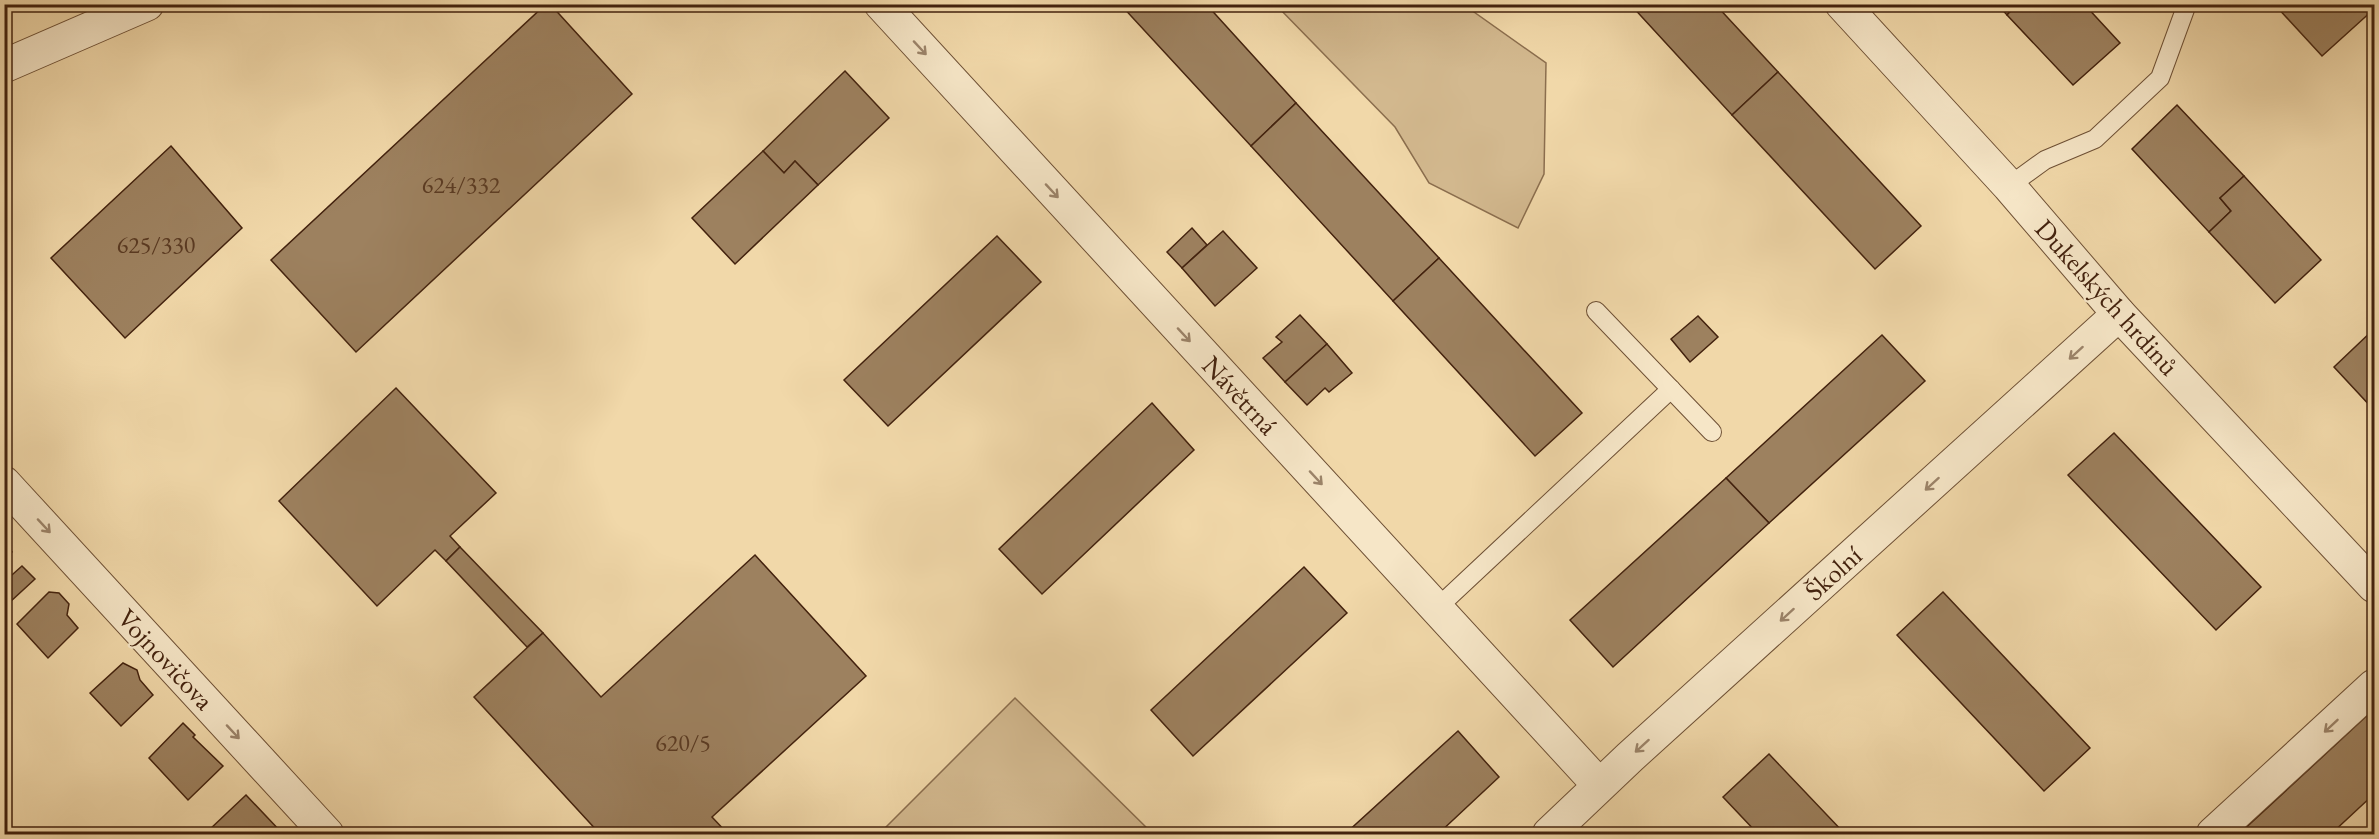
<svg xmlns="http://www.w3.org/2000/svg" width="2379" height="839" font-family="'EB Garamond',serif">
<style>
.green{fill:#d3b98f;stroke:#8b6e4e;stroke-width:1.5}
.building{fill:#9d815f;stroke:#43220e;stroke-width:1.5}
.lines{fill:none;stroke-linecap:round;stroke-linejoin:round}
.service-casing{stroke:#6e5035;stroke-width:20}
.minor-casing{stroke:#6e5035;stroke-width:35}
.service{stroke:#f6e6c7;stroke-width:18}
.minor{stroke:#f6e6c7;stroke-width:33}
.oneway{stroke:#9c846a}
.labels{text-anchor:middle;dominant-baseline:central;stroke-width:4.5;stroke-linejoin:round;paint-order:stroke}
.number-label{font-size:24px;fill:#5a3a22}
.street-label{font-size:27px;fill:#43220e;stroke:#f6e6c7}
</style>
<rect width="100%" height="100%" fill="#f1d8a9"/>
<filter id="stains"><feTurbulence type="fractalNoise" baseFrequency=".00333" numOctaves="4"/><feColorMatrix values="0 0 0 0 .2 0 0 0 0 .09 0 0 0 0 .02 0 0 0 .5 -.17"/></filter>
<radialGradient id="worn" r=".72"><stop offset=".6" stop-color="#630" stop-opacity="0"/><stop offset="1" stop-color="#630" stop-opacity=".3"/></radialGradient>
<!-- green -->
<g class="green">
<path d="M1276,5H1464L1546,63L1544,174L1518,228L1429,183L1395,127Z"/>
<path d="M1015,698L1153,834H879Z"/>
</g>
<!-- building -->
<g class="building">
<path d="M546,4H550L632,94L356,352L271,260Z"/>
<path d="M1120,4H1206L1296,103L1251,146Z"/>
<path d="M1630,4H1715L1778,72L1732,115Z"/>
<path d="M1997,4H2017L2007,15Z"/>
<path d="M2017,4H2084L2120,43L2073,85L2007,15Z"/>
<path d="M2374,4V9L2322,56L2275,5Z"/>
<path d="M845,71L889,118L818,185L795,161L784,173L763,151Z"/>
<path d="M1778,72L1921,226L1875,269L1732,115Z"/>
<path d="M1296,103L1439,258L1393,301L1251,146Z"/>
<path d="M2177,105L2244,176L2220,198L2231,211L2209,232L2132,149Z"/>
<path d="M171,146L242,228L125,338L51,258Z"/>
<path d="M763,151L784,173L795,161L818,185L735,264L692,218Z"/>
<path d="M2244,176L2321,260L2275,303L2209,232L2231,211L2220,198Z"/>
<path d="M1192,228L1207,245L1182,268L1167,252Z"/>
<path d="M1223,231L1257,268L1215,306L1182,268Z"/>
<path d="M997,236L1041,282L888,426L844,380Z"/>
<path d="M1439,258L1582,413L1535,456L1393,301Z"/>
<path d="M1300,315L1327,344L1285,382L1263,358L1282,342L1276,337Z"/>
<path d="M1698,316L1718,337L1690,362L1671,339Z"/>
<path d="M2374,329V410L2334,367Z"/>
<path d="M1882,335L1925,381L1769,523L1726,478Z"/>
<path d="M1327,344L1352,373L1329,392L1325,388L1307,405L1285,382Z"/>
<path d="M396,388L496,493L450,536L460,547L446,561L435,550L377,606L279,501Z"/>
<path d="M1152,403L1194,450L1042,594L999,549Z"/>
<path d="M2114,433L2261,587L2216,630L2068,475Z"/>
<path d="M1726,478L1769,523L1613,667L1570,620Z"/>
<path d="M4,535L10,541L9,548L12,552L4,559Z"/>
<path d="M460,547L543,633L527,647L446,561Z"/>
<path d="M755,555L866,676L712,817L728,834H600L474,697L543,633L601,697Z"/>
<path d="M22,566L35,579L10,602L4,596V582Z"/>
<path d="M1304,567L1347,613L1193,756L1151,710Z"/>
<path d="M49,592L59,593L69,604L67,615L78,628L48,658L17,624Z"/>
<path d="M1943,592L2090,748L2044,791L1897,635Z"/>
<path d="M123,663L137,670L140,680L153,695L121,726L90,693Z"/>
<path d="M2374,709V794L2331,834H2239Z"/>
<path d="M183,723L195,735L193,737L223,766L188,800L149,758Z"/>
<path d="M1458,731L1499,777L1438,834H1345Z"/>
<path d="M1769,754L1845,834H1758L1723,797Z"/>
<path d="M246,795L283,834H211L208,831Z"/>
</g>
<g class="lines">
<!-- service casing -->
<g class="service-casing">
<g id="service">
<path d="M2009,186L2045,160L2095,139L2160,78L2187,4"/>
<path d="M1596,311L1712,432"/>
<path d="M1436,609L1671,389"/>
</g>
</g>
<!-- minor casing -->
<g class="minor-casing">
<g id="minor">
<path d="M881,4L1599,785"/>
<path d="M1842,4L2009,186L2119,314L2374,586"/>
<path d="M4,66L147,4"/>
<path d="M4,483L327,834"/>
<path d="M1549,834L1630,757L2119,314"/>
<path d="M2213,834L2374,686"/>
</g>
</g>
<!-- service -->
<use href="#service" class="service"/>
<!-- minor -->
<use href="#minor" class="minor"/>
</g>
<!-- one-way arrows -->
<defs><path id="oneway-shaft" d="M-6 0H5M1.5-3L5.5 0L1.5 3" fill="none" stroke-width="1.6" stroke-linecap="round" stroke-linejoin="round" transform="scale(1.5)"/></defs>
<g class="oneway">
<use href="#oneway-shaft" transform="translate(920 48) rotate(47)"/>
<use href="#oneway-shaft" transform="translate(1052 191) rotate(47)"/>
<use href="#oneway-shaft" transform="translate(1184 335) rotate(47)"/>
<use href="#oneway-shaft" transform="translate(2076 353) rotate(138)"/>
<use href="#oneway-shaft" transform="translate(1316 478) rotate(47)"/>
<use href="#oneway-shaft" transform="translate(1932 484) rotate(138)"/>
<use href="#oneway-shaft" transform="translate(44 526) rotate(47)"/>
<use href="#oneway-shaft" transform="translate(1787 615) rotate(138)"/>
<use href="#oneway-shaft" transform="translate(2331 726) rotate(137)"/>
<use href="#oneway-shaft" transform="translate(233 732) rotate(47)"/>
<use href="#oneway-shaft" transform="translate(1642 746) rotate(138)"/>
</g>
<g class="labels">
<!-- number labels -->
<g class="number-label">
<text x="461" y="184">624/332</text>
<text x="156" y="244">625/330</text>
<text x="683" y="742">620/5</text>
</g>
<!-- street labels -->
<g class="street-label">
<text transform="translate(2107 297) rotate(48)">Dukelských hrdinů</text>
<text transform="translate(1240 395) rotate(47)">Návětrná</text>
<text transform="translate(1833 573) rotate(-42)">Školní</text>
<text transform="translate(166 659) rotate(47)">Vojnovičova</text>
</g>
</g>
<!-- margin -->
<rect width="2379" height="839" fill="none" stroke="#f1d8a9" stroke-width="24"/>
<rect x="6" y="6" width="2367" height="827" fill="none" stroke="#43220e" stroke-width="3"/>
<rect x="12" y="12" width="2355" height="815" fill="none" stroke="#43220e" stroke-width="1.5"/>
<rect width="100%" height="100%" filter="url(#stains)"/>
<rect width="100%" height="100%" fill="url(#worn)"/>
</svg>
